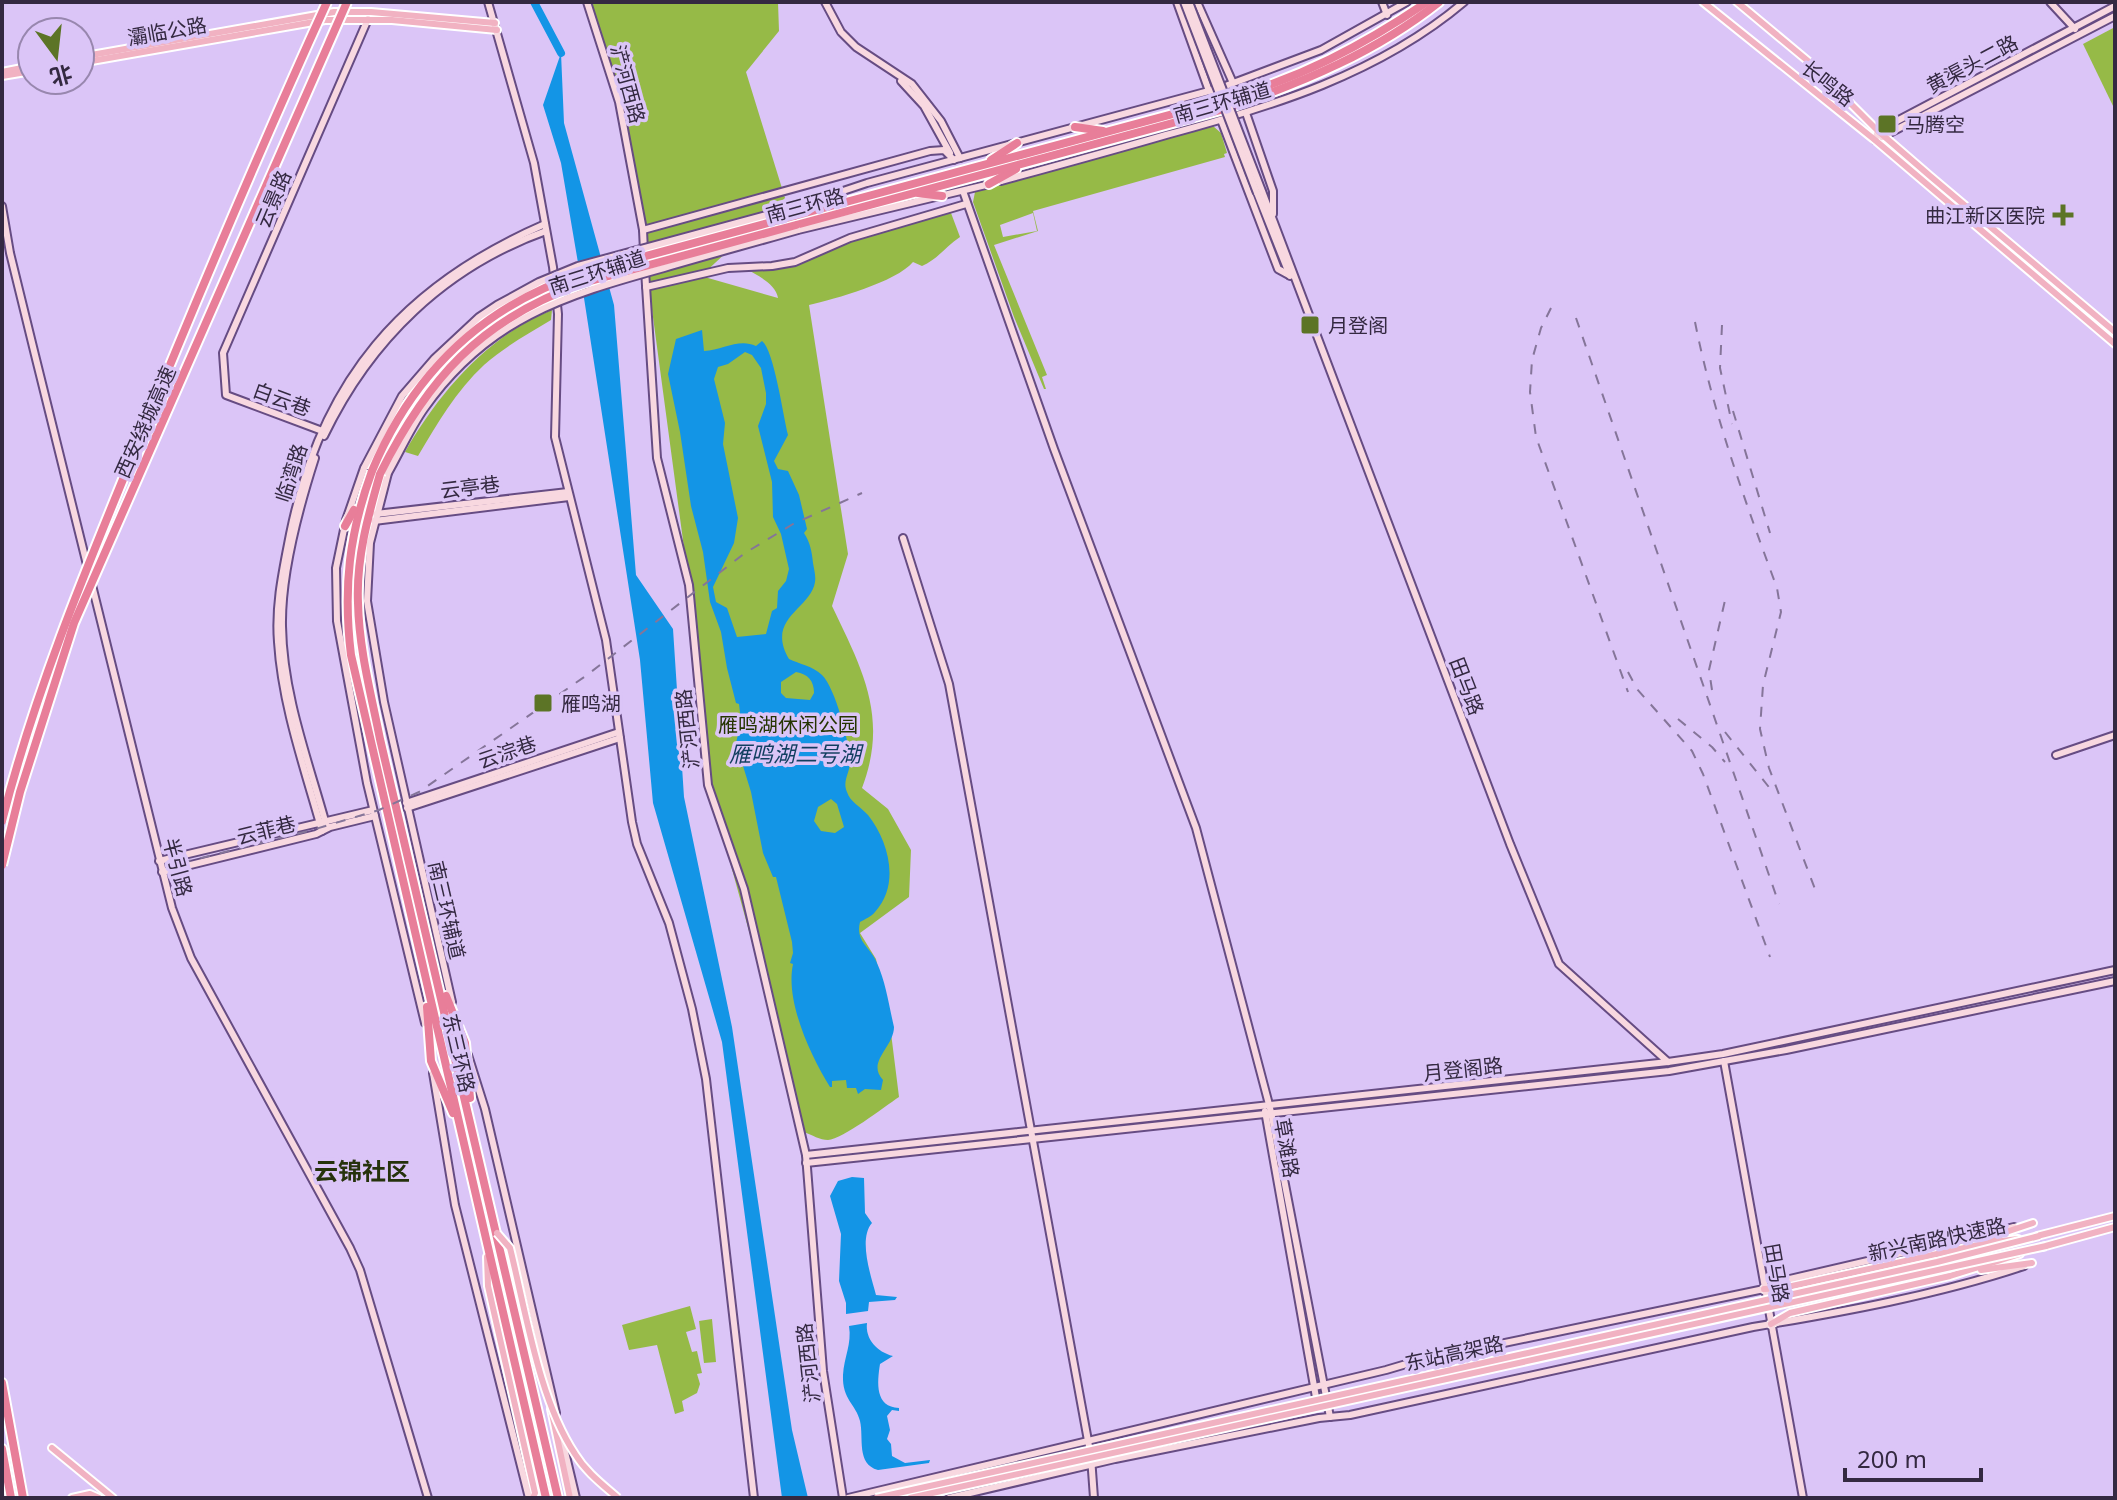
<svg xmlns="http://www.w3.org/2000/svg" width="2117" height="1500" font-family="'Noto Sans','Noto Sans SC',sans-serif">
<style>
.green{fill:#96ba47;fill-rule:evenodd}
.water{fill:#1395e6;fill-rule:evenodd}
.lines{fill:none;stroke-linecap:round;stroke-linejoin:round}
.river{stroke:#1395e6;stroke-width:8}
.secondary-casing{stroke:#664c83;stroke-width:10}
.primary-casing{stroke:#fff;stroke-width:10}
.highway-casing{stroke:#fff;stroke-width:12}
.secondary{stroke:#f8d8e0;stroke-width:6}
.primary{stroke:#f1b2c2;stroke-width:6}
.highway{stroke:#e87e99;stroke-width:8}
.rail{stroke:#857599;stroke-width:2;stroke-dasharray:10 10;stroke-linecap:butt}
.secondary-bridge-casing{stroke:#664c83;stroke-width:10;stroke-linecap:butt}
.primary-bridge-casing{stroke:#fff;stroke-width:10;stroke-linecap:butt}
.highway-bridge-casing{stroke:#fff;stroke-width:12;stroke-linecap:butt}
.secondary-bridge{stroke:#f8d8e0;stroke-width:6}
.primary-bridge{stroke:#f1b2c2;stroke-width:6}
.highway-bridge{stroke:#e87e99;stroke-width:8}
.poi-dot{fill:#5c7426;stroke:#dbc5f7;stroke-width:3}
.labels{text-anchor:middle;dominant-baseline:central;stroke-width:7;stroke-linejoin:round;paint-order:stroke}
.street-label{font-size:20px;fill:#342941;stroke:#dbc5f7}
.poi-label{font-size:20px;fill:#342941;stroke:#dbc5f7;text-anchor:start}
.park-label{font-size:20px;fill:#253400;stroke:#dbc5f7}
.water-label{font-size:22px;font-style:italic;fill:#113e5f;stroke:#dbc5f7}
.quarter-label{font-size:24px;font-weight:bold;fill:#26320c;stroke:#dbc5f7}
</style>
<rect width="100%" height="100%" fill="#dbc5f7"/>
<!-- green -->
<g class="green">
<path d="M587,2H778L779,31L746,72L785,198L701,276L778,298C776,284 758,276 747,269L798,265L849,242L951,213L960,237C946,246 938,259 922,266L913,262C896,282 835,299 809,305L848,554L832,606C862,669 889,717 862,788L888,809L911,850L909,897L860,933L876,959L891,1033L899,1097C884,1107 843,1139 828,1140C820,1140 812,1135 804,1132L710,789L689,585L635,183L619,102Z"/>
<path d="M2115,27V110L2083,44Z"/>
<path d="M1213,126L1221,133L1227,153L1224,154L1225,157L1033,211L1038,231L994,245L1047,375L1042,377L1046,389H1044L1014,317L973,202L975,192ZM1033,213L1037,231L1003,237L1000,225Z"/>
<path d="M552,310L551,320C528,334 504,347 484,365C456,391 437,424 418,456L405,452C438,394 488,335 552,310Z"/>
<path d="M690,1306L696,1329L686,1332L692,1352L697,1351L702,1373L697,1374L700,1384L697,1393L682,1401L684,1411L675,1414L657,1345L629,1350L622,1325Z"/>
<path d="M712,1319L716,1362L704,1363L699,1321Z"/>
</g>
<!-- water -->
<g class="water">
<path d="M561,53L564,123L614,305L636,575L673,629L684,797L732,1027L792,1430L808,1498H782L722,1042L653,803L640,660L584,298L561,163L543,105Z"/>
<path d="M702,330L704,351C723,350 739,338 756,346L762,341C774,350 783,415 788,435L774,461L778,469L788,471L799,495L807,529L804,533C810,542 812,552 813,563C814,569 816,576 815,582C811,609 765,618 789,659C799,664 813,666 822,675C835,687 850,744 850,762C850,773 842,781 847,792C850,802 861,807 868,815C888,840 901,884 875,912C871,917 865,919 860,922C855,942 871,947 877,963C886,983 889,1006 894,1027C894,1047 866,1062 883,1080L881,1090L865,1089L858,1094L856,1088H847L846,1080L832,1081V1087H830C811,1056 785,1002 793,964L790,963L793,953L792,942L776,877H773L763,853L751,792L736,743L741,721L739,704L736,703L727,668L721,632L710,602L703,552L691,506L680,432L668,374L676,339ZM745,352L752,355L761,368L766,393V404L758,426L772,482L773,517L781,534L789,569L786,581L778,591L777,608L772,611L766,634L737,637L727,608L716,602L713,587L734,543L738,518L723,444L725,423L714,379L718,367L728,364ZM796,672C808,674 814,681 814,693L810,700L786,698L781,693V682ZM831,799L837,804L844,827L835,833L821,831L814,821L818,807Z"/>
<path d="M852,1177L864,1178L865,1213L872,1223C858,1239 871,1276 876,1295L897,1297L895,1300L869,1302L868,1311L846,1314V1303L839,1281L841,1234L830,1196L838,1181Z"/>
<path d="M867,1323C865,1339 877,1352 893,1356L880,1364C877,1383 875,1407 899,1408V1411L892,1410L887,1416L890,1430L887,1439L891,1444L892,1456L905,1463L930,1460L929,1463L878,1470C856,1464 864,1438 860,1421C856,1404 842,1400 843,1375C844,1357 852,1344 849,1326Z"/>
</g>
<g class="lines">
<!-- river -->
<path class="river" d="M534,2L561,53"/>
<!-- secondary casing -->
<g class="secondary-casing">
<g id="secondary">
<path d="M488,2L534,163L553,267L558,314L555,437L606,640L632,822L637,844L669,923L692,1009L706,1079L754,1498"/>
<path d="M587,2L619,102L643,230L644,251"/>
<path d="M825,2L841,32L856,47L912,84L941,121L960,158"/>
<path d="M1177,2L1209,91"/>
<path d="M1197,2L1233,83"/>
<path d="M1382,2L1387,15"/>
<path d="M2050,2L2075,29"/>
<path d="M901,81L924,106L950,153"/>
<path d="M1246,113L1273,191V214"/>
<path d="M1221,120L1278,269L1289,275"/>
<path d="M1882,137L2115,16"/>
<path d="M1875,140L1878,131L2115,6"/>
<path d="M1001,181C1056,166 1111,151 1166,135C1271,107 1379,74 1464,2"/>
<path d="M963,191L1054,449L1196,828L1271,1112L1330,1417"/>
<path d="M1262,191L1510,844L1559,964L1668,1062"/>
<path d="M1257,193L1290,276"/>
<path d="M2,206L10,253L35,355L172,908L191,958L350,1248L360,1270L428,1498"/>
<path d="M792,208L867,183L1220,88L1321,50L1407,2"/>
<path d="M643,230L930,151L944,150L954,160"/>
<path d="M798,230L990,184"/>
<path d="M645,270L657,458L689,585L708,785L744,889L806,1155L823,1371L843,1498"/>
<path d="M646,287L728,268L772,266L795,262L850,238L966,204"/>
<path d="M325,432L226,395L223,353L368,19"/>
<path d="M324,436C370,340 445,267 546,231"/>
<path d="M315,458C299,508 281,573 282,626C283,695 309,762 327,828"/>
<path d="M364,468L346,520L336,568L337,621L367,783L425,1023"/>
<path d="M388,473L370,543L367,601L384,702L452,1002"/>
<path d="M376,514L568,492"/>
<path d="M374,521L569,497"/>
<path d="M903,538L949,684L1091,1457L1094,1498"/>
<path d="M2056,755L2115,735"/>
<path d="M406,803L619,732"/>
<path d="M407,808L620,738"/>
<path d="M322,831C305,770 282,706 278,642C275,605 283,570 290,534C321,381 402,286 545,224"/>
<path d="M159,861L373,810"/>
<path d="M162,872L316,834L330,827L375,816"/>
<path d="M468,1055L485,1109L556,1413"/>
<path d="M1724,1061L1803,1498"/>
<path d="M433,1073L455,1205L529,1498"/>
<path d="M1265,1111L1317,1403"/>
<path d="M806,1155L1668,1062L1723,1054L2115,970"/>
<path d="M806,1163L1669,1071L1786,1050L2115,981"/>
<path d="M560,1431L576,1498"/>
<path d="M848,1498L1386,1370L1413,1362L1764,1289L1781,1281L2014,1227"/>
<path d="M949,1498L1115,1459L1319,1418L1350,1415L1753,1327C1843,1312 1937,1295 2024,1266"/>
</g>
</g>
<!-- primary casing -->
<g class="primary-casing">
<g id="primary">
<path d="M1703,2L1875,140L2115,344"/>
<path d="M1737,2L1808,61L1878,131L1930,176L2115,332"/>
<path d="M80,57L334,12H371L495,23"/>
<path d="M80,63L325,20H392L497,30"/>
<path d="M2,72L32,66"/>
<path d="M2,76L32,71"/>
<path d="M2037,1236L2115,1216"/>
<path d="M1992,1240L2006,1232L2033,1223"/>
<path d="M2042,1247L2115,1227"/>
<path d="M487,1257L488,1286L535,1493L533,1498"/>
<path d="M1981,1270L2032,1263"/>
<path d="M1764,1289L1783,1288L1987,1243L2018,1239"/>
<path d="M1771,1324L1790,1313L1950,1276L2020,1254"/>
<path d="M551,1409L570,1498"/>
<path d="M52,1448L113,1498"/>
<path d="M72,1498L90,1494L99,1498"/>
</g>
</g>
<!-- highway casing -->
<g class="highway-casing">
<g id="highway">
<path d="M1075,127L1103,131"/>
<path d="M991,160L1017,143"/>
<path d="M989,184L1016,169"/>
<path d="M918,193L942,196"/>
<path d="M794,216L1225,100C1301,77 1361,47 1427,2"/>
<path d="M796,225L1228,108C1304,82 1376,52 1439,2"/>
<path d="M372,471C349,534 343,588 351,655L546,1498"/>
<path d="M380,474C368,516 356,559 358,603C359,649 371,694 380,739L558,1498"/>
<path d="M345,526L354,510"/>
<path d="M446,996L465,1043L470,1098"/>
<path d="M427,1007L431,1061L453,1113"/>
<path d="M2,1383L23,1498"/>
<path d="M2,1449L11,1498"/>
</g>
</g>
<!-- secondary -->
<use href="#secondary" class="secondary"/>
<!-- primary -->
<use href="#primary" class="primary"/>
<!-- highway -->
<use href="#highway" class="highway"/>
<!-- rail -->
<g class="rail">
<path d="M1551,308L1541,328L1532,360L1530,392L1536,437L1628,692"/>
<path d="M1576,318L1779,904"/>
<path d="M1695,322C1713,413 1745,501 1777,588L1781,612L1763,685L1760,729L1769,768L1815,889"/>
<path d="M1722,325L1720,368L1732,424"/>
<path d="M1733,411L1770,533"/>
<path d="M1628,672L1637,689L1692,751L1703,774L1770,957"/>
<path d="M1712,690L1709,670L1726,596"/>
<path d="M1678,719L1712,747L1725,762"/>
<path d="M1725,732L1772,791"/>
<path d="M181,863L312,830L379,810L419,792L587,675L745,553L793,524L862,493"/>
</g>
<!-- secondary-bridge casing -->
<g class="secondary-bridge-casing">
<g id="secondary-bridge">
<path d="M1184,2L1257,193"/>
<path d="M1189,2L1262,191"/>
<path d="M364,468L402,396L434,359L479,317L497,305L539,282L578,266L792,208"/>
<path d="M388,473C400,452 410,429 424,409C487,319 563,296 664,268C708,255 753,243 798,230"/>
</g>
</g>
<!-- primary-bridge casing -->
<g class="primary-bridge-casing">
<g id="primary-bridge">
<path d="M497,1233L510,1248C526,1312 539,1400 575,1454C586,1472 602,1484 618,1498"/>
<path d="M876,1498L1937,1262L2039,1236"/>
<path d="M910,1498L2046,1246"/>
</g>
</g>
<!-- highway-bridge casing -->
<g class="highway-bridge-casing">
<g id="highway-bridge">
<path d="M372,471C413,373 483,306 583,273L794,216"/>
<path d="M380,474C428,378 480,320 583,283L796,225"/>
<path d="M2,821C34,695 84,574 133,455C195,303 259,151 327,2"/>
<path d="M2,865L20,792L74,623L347,2"/>
</g>
</g>
<!-- secondary-bridge -->
<use href="#secondary-bridge" class="secondary-bridge"/>
<!-- primary-bridge -->
<use href="#primary-bridge" class="primary-bridge"/>
<!-- highway-bridge -->
<use href="#highway-bridge" class="highway-bridge"/>
</g>
<!-- markers -->
<g class="poi-dot">
<rect x="1877" y="114" width="20" height="20" rx="4"/>
<path d="M2059 203h8v8h8v8h-8v8h-8v-8h-8v-8h8z"/>
<rect x="1300" y="315" width="20" height="20" rx="4"/>
<rect x="533" y="693" width="20" height="20" rx="4"/>
</g>
<g class="labels">
<!-- street labels -->
<g class="street-label">
<text transform="translate(167 31) rotate(-10)">灞临公路</text>
<text transform="translate(1972 64) rotate(-28)">黄渠头二路</text>
<text transform="translate(1828 83) rotate(38)">长鸣路</text>
<text transform="translate(628 84) rotate(75)">浐河西路</text>
<text transform="translate(1222 102) rotate(-16)">南三环辅道</text>
<text transform="translate(273 199) rotate(-67)">云景路</text>
<text transform="translate(805 205) rotate(-15)">南三环路</text>
<text transform="translate(597 272) rotate(-18)">南三环辅道</text>
<text transform="translate(282 399) rotate(20)">白云巷</text>
<text transform="translate(145 422) rotate(-66)">西安绕城高速</text>
<text transform="translate(291 473) rotate(-72)">临湾路</text>
<text transform="translate(470 487) rotate(-7)">云亭巷</text>
<text transform="translate(1467 686) rotate(69)">田马路</text>
<text transform="translate(687 729) rotate(-96)">浐河西路</text>
<text transform="translate(507 752) rotate(-19)">云淙巷</text>
<text transform="translate(266 830) rotate(-14)">云菲巷</text>
<text transform="translate(178 867) rotate(75)">半引路</text>
<text transform="translate(447 910) rotate(77)">南三环辅道</text>
<text transform="translate(459 1053) rotate(77)">东三环路</text>
<text transform="translate(1463 1069) rotate(-6)">月登阁路</text>
<text transform="translate(1287 1148) rotate(80)">草滩路</text>
<text transform="translate(1937 1239) rotate(-12)">新兴南路快速路</text>
<text transform="translate(1777 1273) rotate(80)">田马路</text>
<text transform="translate(1454 1353) rotate(-12)">东站高架路</text>
<text transform="translate(808 1363) rotate(-96)">浐河西路</text>
</g>
<!-- poi labels -->
<g class="poi-label">
<text x="1905" y="124">马腾空</text>
<text x="2045" y="215" text-anchor="end">曲江新区医院</text>
<text x="1328" y="325">月登阁</text>
<text x="561" y="703">雁鸣湖</text>
</g>
<!-- park labels -->
<g class="park-label">
<text x="788" y="724">雁鸣湖休闲公园</text>
</g>
<!-- water labels -->
<g class="water-label">
<text x="795" y="753">雁鸣湖二号湖</text>
</g>
<!-- quarter labels -->
<g class="quarter-label">
<text x="362" y="1170">云锦社区</text>
</g>
</g>
<!-- border -->
<rect width="2117" height="1500" fill="none" stroke="#342941" stroke-width="8"/>
<!-- north arrow -->
<g transform="translate(56 56) rotate(165)"><circle r="38" fill="#dbc5f7" stroke="#9887ae" stroke-width="2"/>
<path d="M0-6L14 30L0 20L-14 30Z" fill="#5c7426"/>
<text y="-12" font-size="22" font-weight="bold" text-anchor="middle" fill="#342941">北</text>
</g>
<!-- scale -->
<path d="M1845 1468v12h136v-12" fill="none" stroke="#342941" stroke-width="4"/>
<text x="1857" y="1468" font-size="24" fill="#342941" stroke="#dbc5f7" stroke-width="6" paint-order="stroke">200 m</text>
</svg>
